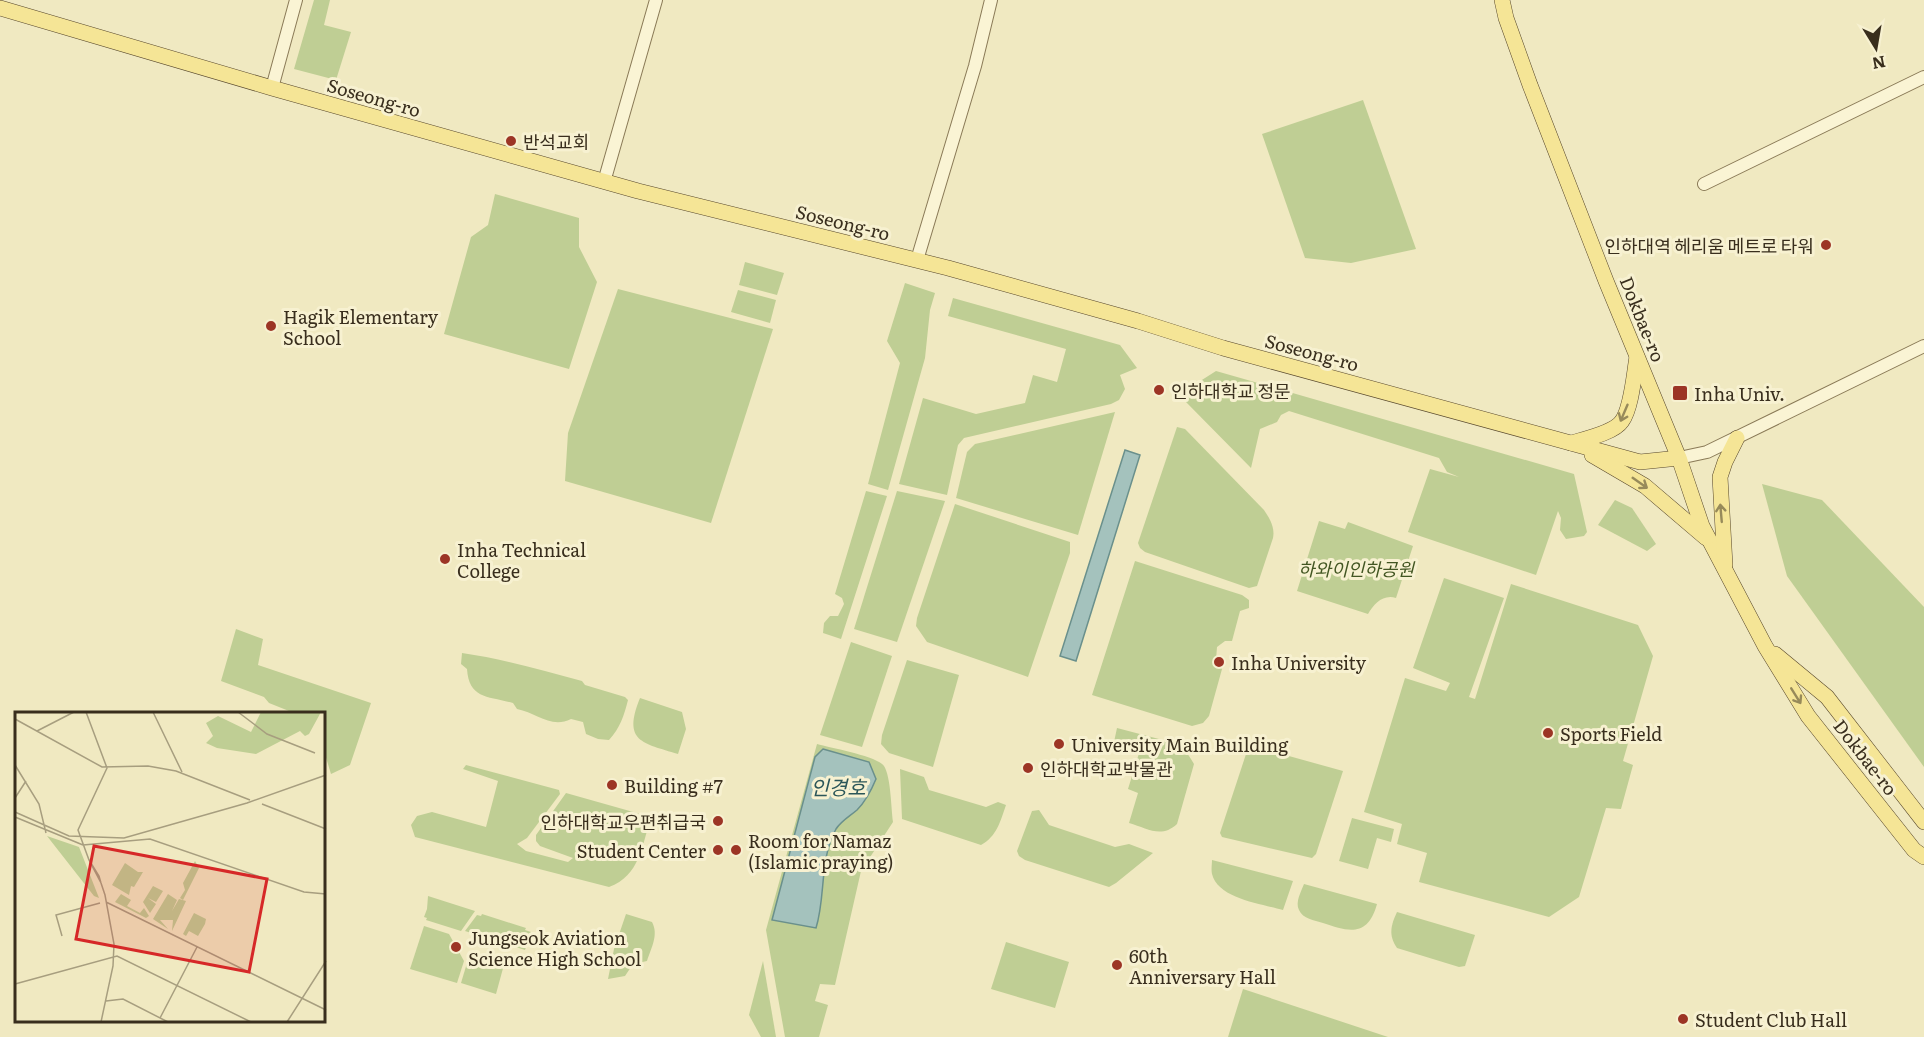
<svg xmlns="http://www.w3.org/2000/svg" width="1924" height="1037" font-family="Literata,'Noto Sans KR',serif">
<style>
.green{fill:#bfce94}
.water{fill:#a4c2bd;stroke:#6a908c;stroke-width:1.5}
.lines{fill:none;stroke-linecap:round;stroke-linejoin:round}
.minor-casing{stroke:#8a7a57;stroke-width:14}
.major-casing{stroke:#57472c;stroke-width:16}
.minor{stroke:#faf4d4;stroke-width:12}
.major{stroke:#f5e596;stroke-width:15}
.oneway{stroke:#978a5a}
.poi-dot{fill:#9c3525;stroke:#f7f1d1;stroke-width:2}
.labels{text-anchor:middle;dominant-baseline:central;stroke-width:6;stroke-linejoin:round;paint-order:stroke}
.street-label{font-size:18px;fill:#392e1d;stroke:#f7f1d1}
.poi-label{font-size:18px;fill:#392e1d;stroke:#f7f1d1;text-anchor:start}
.park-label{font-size:18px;font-style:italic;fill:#425622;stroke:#f7f1d1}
.water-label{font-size:20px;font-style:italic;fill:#2b5659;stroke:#f7f1d1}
.inset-road{fill:none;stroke:#a79e7f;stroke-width:1.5}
.view{fill:#d62828;fill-opacity:0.15;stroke:#d62828;stroke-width:3}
.inset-edge{fill:none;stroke:#392e1d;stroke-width:3}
</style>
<rect width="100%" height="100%" fill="#f0e9c1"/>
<!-- green -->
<g class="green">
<path d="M314,0H330L324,25L351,32L336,80L294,69Z"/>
<path d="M1363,100L1416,249L1351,263L1305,258L1262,134Z"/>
<path d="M495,194L579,218V247L597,282L569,369L444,334L471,237L488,225Z"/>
<path d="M745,262L784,273L777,295L739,285Z"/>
<path d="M905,283L935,293L930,310L925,358L888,490L868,484L900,363L887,341Z"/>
<path d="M618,289L773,329L711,523L565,481L568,433Z"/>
<path d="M738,290L776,300L770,323L731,312Z"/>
<path d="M953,298L1120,345L1137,368L1120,375L1125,389L1119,400L1111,404L964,438L958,445L947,495L899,484L923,398L976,414L1025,403L1033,375L1057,382L1066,349L948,316Z"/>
<path d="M1216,371L1574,474L1587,532L1584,536L1566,539L1560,530L1561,518L1558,511L1536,575L1408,532L1430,469L1459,477L1447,472L1439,458L1289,411L1281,415L1277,422L1260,429L1251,468L1185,401L1194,385Z"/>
<path d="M1115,412L1078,535L956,498L967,452L975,444Z"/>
<path d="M1177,427L1185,429L1264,510C1270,519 1275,527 1273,538L1257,586L1249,588L1145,552L1140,548L1138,543Z"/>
<path d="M1762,484L1822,500L1924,607V767L1787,576Z"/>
<path d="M866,491L887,496L841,639L823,633L824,623L830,616H838L844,604L842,598L835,594Z"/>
<path d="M897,491L945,501L897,642L854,629Z"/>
<path d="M1615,500L1632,508L1656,544L1647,551L1598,525Z"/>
<path d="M955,504L1070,542V553L1028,677L927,642L916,626L917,618Z"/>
<path d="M1319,521L1345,529L1348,522L1413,546L1396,598C1383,594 1374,604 1368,614L1297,591Z"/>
<path d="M1135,561L1242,595L1249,600V608L1240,611L1232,641H1225L1217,647L1216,660L1222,669L1209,716L1203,723L1192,726L1092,695Z"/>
<path d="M1444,578L1504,598L1469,697L1475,699L1511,584L1638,625L1653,656L1623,761L1633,765L1621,809L1606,808L1579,897L1549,917L1419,882L1427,853L1397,844L1402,824L1364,812L1405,678L1446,691L1450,683L1413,668Z"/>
<path d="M236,629L263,639L258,665L371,703L350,765L331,774L324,751V713H294L269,703L264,697L221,681Z"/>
<path d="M851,642L892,656L862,747L820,735Z"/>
<path d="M462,653C503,659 542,670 582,681L585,685L625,697L628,700C624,716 620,728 609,740L598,739L586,734L583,722L571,719C551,729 537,713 517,709L513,703C488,696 469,699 467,669L461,664Z"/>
<path d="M907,660L959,675L933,767L889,753L881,744L882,735Z"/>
<path d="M640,698L682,712L686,729L678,754C643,743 622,742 640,698Z"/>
<path d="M1117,728L1178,744C1186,750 1189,756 1194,764L1177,824C1161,839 1147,828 1129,823L1138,793L1128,789L1140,750L1114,742Z"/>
<path d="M817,744C831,748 877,756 884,766C891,777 891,808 893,822L861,871L835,985L820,984L815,1001L828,1005L819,1037H785L766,930Z"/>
<path d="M1249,745L1343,771L1316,854L1312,858L1222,837L1220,833Z"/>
<path d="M466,765L559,790L560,794L527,838L517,844L526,851L568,862L573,858L540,846L536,841V835L566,793L651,817C642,845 640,876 609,887L415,837L411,825L417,816L432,812L486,827L498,781L463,769Z"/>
<path d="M900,769L924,777L929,790L986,807L998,802L1006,805C1000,822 997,836 981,845L902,819Z"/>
<path d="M1039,810L1049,825L1115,847L1129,844L1153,853L1116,883L1109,887L1025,860L1019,856L1017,851L1032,811Z"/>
<path d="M1352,818L1394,829L1391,842L1377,838L1368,869L1339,861Z"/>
<path d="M1212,860L1293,881L1283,910C1263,904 1218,899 1212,874C1211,870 1212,864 1212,860Z"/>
<path d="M1304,884L1377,904C1368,937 1349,932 1323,923C1314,920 1303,919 1299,910C1295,902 1301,892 1304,884Z"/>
<path d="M428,896L475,911L461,931L426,920L427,918L424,917L427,909Z"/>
<path d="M1397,912L1475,935L1465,966L1459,967L1397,948C1388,935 1391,925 1397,912Z"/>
<path d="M482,914L526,928L525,930L531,932L525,950L465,931L477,915L481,916Z"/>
<path d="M626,914L652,922C659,935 651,948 647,961L633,964L625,976L608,979L614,949Z"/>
<path d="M424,926L449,934L464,961L457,983L410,969Z"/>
<path d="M1006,942L1069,962L1055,1008L991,989Z"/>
<path d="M484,954L505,961L496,994L461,983L467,963Z"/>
<path d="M763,961L776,1037H761L749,1015Z"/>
<path d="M1243,989L1388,1037H1228Z"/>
</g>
<!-- water -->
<g class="water">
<path d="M1125,450L1140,455L1076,661L1060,656Z"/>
<path d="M823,749L869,762L876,779C871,791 866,801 857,810C850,816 841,821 836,829C819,860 826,896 816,928L772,920L815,757Z"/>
</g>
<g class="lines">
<!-- minor casing -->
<g class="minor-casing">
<g id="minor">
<path d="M272,88L296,0"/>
<path d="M604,182L656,0"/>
<path d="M1704,184L1924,77"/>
<path d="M917,260L975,66L991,0"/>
<path d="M1679,458L1707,452L1924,346"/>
</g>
</g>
<!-- major casing -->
<g class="major-casing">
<g id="major">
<path d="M1502,0L1506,18L1530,85L1606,281L1679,458L1702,526L1765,646L1808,716L1914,850L1924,857"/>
<path d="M0,8L272,88L638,191L948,268L1138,321L1223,348L1640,462L1679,458"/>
<path d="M1571,443C1585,439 1614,433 1622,421C1632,407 1634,373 1637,357"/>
<path d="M1592,455L1645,486L1706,538"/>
<path d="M1725,565L1720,477L1725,462L1737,438"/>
<path d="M1775,654L1827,697L1924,822"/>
</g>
</g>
<!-- minor -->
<use href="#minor" class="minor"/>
<!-- major -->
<use href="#major" class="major"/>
</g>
<!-- one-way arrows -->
<defs><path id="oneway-shaft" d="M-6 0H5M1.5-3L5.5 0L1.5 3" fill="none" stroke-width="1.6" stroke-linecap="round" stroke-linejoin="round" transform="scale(1.5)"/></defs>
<g class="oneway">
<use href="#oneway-shaft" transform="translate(1624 413) rotate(113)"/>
<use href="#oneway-shaft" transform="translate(1640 483) rotate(35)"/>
<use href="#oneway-shaft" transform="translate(1721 513) rotate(-95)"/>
<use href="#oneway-shaft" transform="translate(1796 696) rotate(58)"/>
</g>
<!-- markers -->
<g class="poi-dot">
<circle cx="511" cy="141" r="6"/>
<circle cx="1826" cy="245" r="6"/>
<circle cx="271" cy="326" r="6"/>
<circle cx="1159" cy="390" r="6"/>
<rect x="1672" y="385" width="16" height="16" rx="3"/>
<circle cx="445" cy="559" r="6"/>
<circle cx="1219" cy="662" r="6"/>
<circle cx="1548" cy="733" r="6"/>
<circle cx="1059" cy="744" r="6"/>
<circle cx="1028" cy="768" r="6"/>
<circle cx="612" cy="785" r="6"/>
<circle cx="718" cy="821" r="6"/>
<circle cx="718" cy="850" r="6"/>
<circle cx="736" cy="850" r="6"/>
<circle cx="456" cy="947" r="6"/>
<circle cx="1117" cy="965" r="6"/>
<circle cx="1683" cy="1019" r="6"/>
</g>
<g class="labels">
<!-- street labels -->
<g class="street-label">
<text transform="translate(374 97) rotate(16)">Soseong-ro</text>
<text transform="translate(843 222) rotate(14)">Soseong-ro</text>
<text transform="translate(1643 319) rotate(68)">Dokbae-ro</text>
<text transform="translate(1312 352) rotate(15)">Soseong-ro</text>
<text transform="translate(1866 757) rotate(52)">Dokbae-ro</text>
</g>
<!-- poi labels -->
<g class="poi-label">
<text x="523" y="141">반석교회</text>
<text x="1814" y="245" text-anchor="end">인하대역 헤리움 메트로 타워</text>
<text x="283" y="316">Hagik Elementary<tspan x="283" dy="21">School</tspan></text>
<text x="1171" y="390">인하대학교 정문</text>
<text x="1694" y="393">Inha Univ.</text>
<text x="457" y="549">Inha Technical<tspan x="457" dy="21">College</tspan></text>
<text x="1231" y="662">Inha University</text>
<text x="1560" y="733">Sports Field</text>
<text x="1071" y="744">University Main Building</text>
<text x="1040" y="768">인하대학교박물관</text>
<text x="624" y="785">Building #7</text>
<text x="706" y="821" text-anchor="end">인하대학교우편취급국</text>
<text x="748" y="840">Room for Namaz<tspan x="748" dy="21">(Islamic praying)</tspan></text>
<text x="706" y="850" text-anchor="end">Student Center</text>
<text x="468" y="937">Jungseok Aviation<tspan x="468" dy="21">Science High School</tspan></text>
<text x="1129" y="955">60th<tspan x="1129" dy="21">Anniversary Hall</tspan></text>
<text x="1695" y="1019">Student Club Hall</text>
</g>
<!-- park labels -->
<g class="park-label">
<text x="1356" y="568">하와이인하공원</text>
</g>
<!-- water labels -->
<g class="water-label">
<text x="838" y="786">인경호</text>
</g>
</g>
<!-- overview -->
<g transform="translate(15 712)">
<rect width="310" height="310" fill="#f0e9c1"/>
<path d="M246,0H306L294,22L290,24L285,19L241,42L202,36L191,31L198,24L191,11L203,4L236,20ZM32,124L64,135L84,186L79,184ZM180,149L184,156L168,188L165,186L170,178L168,171ZM110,151L123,160H128L119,175L116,174L114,183L97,173ZM138,174L148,179L141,190L133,186L141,192L135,201L128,190ZM106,182L116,188L112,194L125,201L129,196L134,204L131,206L100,190ZM153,182L162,188L157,199L164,187L171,189L157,219L158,208H145L153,217L138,207ZM179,201L191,207L190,212L183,224L174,219L171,224L168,222Z" fill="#bfce94"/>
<path class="inset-road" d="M71,0L92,56L63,118L74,148M138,0L167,60M223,0L252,22L300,41M0,7L87,55L133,54L161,59L235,88M22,19L59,0M0,53L24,92L31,121M0,86L11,69M247,92L311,117M0,100L54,124L109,126L232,91L311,63M0,105L68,133M68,133L135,127L289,180L311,182M91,190L311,298M47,224L41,203L85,191M0,272L102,244L236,310M91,289L108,287L153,310M145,306L182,235M86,310L98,254L99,232L90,183L86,171L84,164L74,148L86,171M272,310L311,249"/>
<path class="view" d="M79,134L252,167L234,260L61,227Z"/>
<rect width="310" height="310" class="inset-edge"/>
</g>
<!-- north arrow -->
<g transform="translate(1876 48) rotate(169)" stroke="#f7f1d1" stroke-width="4.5" paint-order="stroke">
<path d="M0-4.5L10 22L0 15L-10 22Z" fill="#392e1d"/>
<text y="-9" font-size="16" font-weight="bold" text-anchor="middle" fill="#392e1d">N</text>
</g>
</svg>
